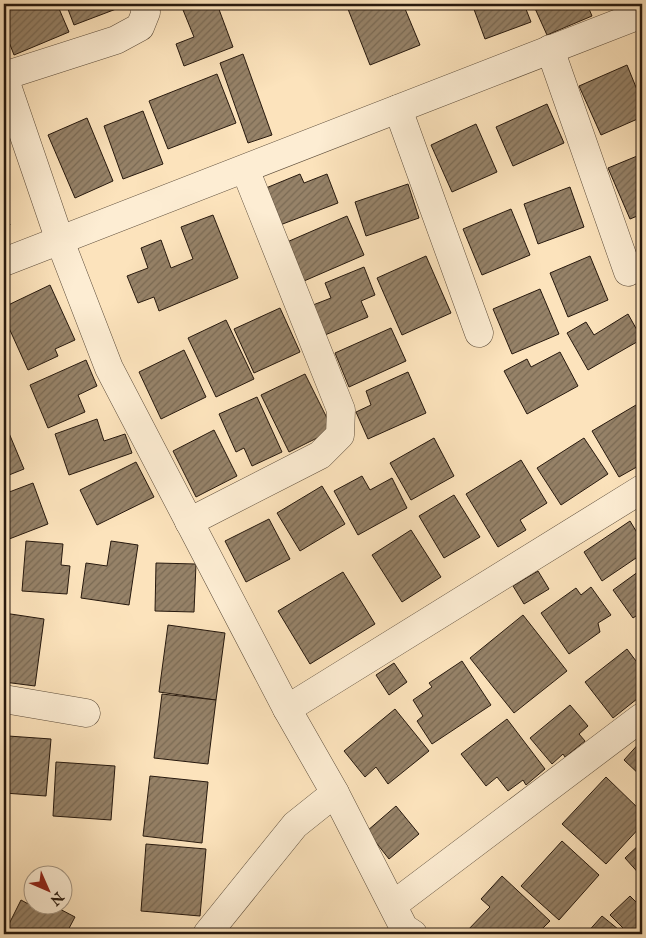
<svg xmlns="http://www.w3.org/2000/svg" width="646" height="938" font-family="'IM FELL English',serif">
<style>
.building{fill:url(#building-hatch);stroke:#27190e}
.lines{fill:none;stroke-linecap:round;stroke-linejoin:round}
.minor-casing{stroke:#5c4c3a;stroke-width:29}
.minor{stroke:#fdedd3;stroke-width:28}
</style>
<defs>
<pattern id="building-hatch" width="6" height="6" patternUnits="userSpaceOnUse" patternTransform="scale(1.25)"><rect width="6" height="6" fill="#968268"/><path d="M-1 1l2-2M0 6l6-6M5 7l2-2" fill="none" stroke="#7a6a54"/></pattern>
</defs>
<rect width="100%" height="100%" fill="#fce3bc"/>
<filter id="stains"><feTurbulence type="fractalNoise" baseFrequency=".004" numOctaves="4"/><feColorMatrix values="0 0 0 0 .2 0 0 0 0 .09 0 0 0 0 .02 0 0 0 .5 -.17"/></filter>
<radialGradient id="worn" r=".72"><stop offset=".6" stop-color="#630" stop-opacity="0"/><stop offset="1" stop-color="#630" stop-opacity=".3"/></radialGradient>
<!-- building -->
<g class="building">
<path d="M24,4H57L69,32L14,55L4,29V12Z"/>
<path d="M66,4H123L124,6L74,25Z"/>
<path d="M184,4H217L233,47L184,66L176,44L194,37L181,5Z"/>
<path d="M346,4H403L420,45L370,65Z"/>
<path d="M472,4H524L531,22L485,39Z"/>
<path d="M533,4H587L592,16L547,35Z"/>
<path d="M243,54L272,135L248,143L220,63Z"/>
<path d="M627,65L642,102V117L601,135L579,86Z"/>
<path d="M217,74L236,123L168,149L149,101Z"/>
<path d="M547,104L564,143L513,166L496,127Z"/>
<path d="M143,111L163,164L123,179L104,126Z"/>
<path d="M87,118L113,181L75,198L48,135Z"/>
<path d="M476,124L497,172L452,192L431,145Z"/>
<path d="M642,154V214L630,219L608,168Z"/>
<path d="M300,174L304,183L327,174L338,203L280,225L266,188Z"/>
<path d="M408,184L419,218L366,236L355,202Z"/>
<path d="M570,187L584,227L538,244L524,204Z"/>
<path d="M4,208L10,225L4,227Z"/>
<path d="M511,209L530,255L482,275L463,229Z"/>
<path d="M213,215L238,278L159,311L154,297L138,303L127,276L148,268L141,248L161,240L171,268L193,259L181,227Z"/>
<path d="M347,216L364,255L304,281L287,242Z"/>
<path d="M426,256L451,313L402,335L377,278Z"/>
<path d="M590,256L608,300L568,317L550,273Z"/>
<path d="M364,267L375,295L361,301L368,317L325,335L313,305L331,298L325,283Z"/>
<path d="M50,285L75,340L55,349L58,356L28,370L4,317V307Z"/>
<path d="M540,289L559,334L512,354L493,309Z"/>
<path d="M280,308L300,352L254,373L234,329Z"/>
<path d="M628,314L642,339L588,370L567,333L586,322L594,335Z"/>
<path d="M226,320L254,379L216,397L188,338Z"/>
<path d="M391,328L406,361L349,387L335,353Z"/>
<path d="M184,350L206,397L161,419L139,372Z"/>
<path d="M560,352L578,386L527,414L504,371L527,359L531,367Z"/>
<path d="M86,360L97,386L78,395L85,412L48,428L30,385Z"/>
<path d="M408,372L426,413L368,439L356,412L371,405L366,391Z"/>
<path d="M305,374L333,430L289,452L261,395Z"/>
<path d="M4,384L9,398L4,400Z"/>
<path d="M257,397L282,452L252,466L244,448L236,452L219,414Z"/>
<path d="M636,405L642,416V464L619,477L592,431Z"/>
<path d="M97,419L104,441L125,434L132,453L69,475L55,434Z"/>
<path d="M6,426L24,469L4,477V427Z"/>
<path d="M214,430L237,476L196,497L173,451Z"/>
<path d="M434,438L454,476L411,500L390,463Z"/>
<path d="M584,438L608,474L561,505L537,468Z"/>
<path d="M521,460L547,503L520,520L526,530L498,547L466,494Z"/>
<path d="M136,462L154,497L97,525L80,490Z"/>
<path d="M362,476L370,490L392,478L407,508L358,535L334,491Z"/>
<path d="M33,483L48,524L4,541V494Z"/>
<path d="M322,486L345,524L300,551L277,513Z"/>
<path d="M454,495L480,537L444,558L419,516Z"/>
<path d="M269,519L290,559L246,582L225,541Z"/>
<path d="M630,521L642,541V554L602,581L584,552Z"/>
<path d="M411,530L441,577L402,602L372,555Z"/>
<path d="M26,541L63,544L61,565L70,566L67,594L22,591Z"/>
<path d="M111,541L138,545L129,605L81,598L86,563L107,566Z"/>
<path d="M156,563L196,564L194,612L155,611Z"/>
<path d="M642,569V612L633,618L613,590Z"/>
<path d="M538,571L549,589L524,604L513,586Z"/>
<path d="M343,572L375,624L310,664L278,611Z"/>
<path d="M591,587L611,615L598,623L600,632L569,654L541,613L576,588L581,595Z"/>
<path d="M4,613L44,619L35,686L4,682Z"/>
<path d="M523,615L567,671L514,713L470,658Z"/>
<path d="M168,625L225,633L216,700L159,692Z"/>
<path d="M627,649L642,669V695L613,718L585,682Z"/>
<path d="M462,661L491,705L432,744L417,721L423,716L413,700L432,687L429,683Z"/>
<path d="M394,663L407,682L389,695L376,675Z"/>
<path d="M162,694L216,700L208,764L154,758Z"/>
<path d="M570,705L588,726L579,734L585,741L565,757L563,754L552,764L530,738Z"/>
<path d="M395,709L429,751L388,784L376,767L365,777L344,751Z"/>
<path d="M507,719L545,769L526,785L523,780L508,791L497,777L486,786L461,754Z"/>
<path d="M8,736L51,739L46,796L4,793Z"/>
<path d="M642,740V777L624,760Z"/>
<path d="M56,762L115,766L111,820L53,816Z"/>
<path d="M150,776L208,782L202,843L143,836Z"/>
<path d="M606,777L642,812V825L606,864L562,824Z"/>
<path d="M396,806L419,834L389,859L367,831Z"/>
<path d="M562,841L599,875L559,920L521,886Z"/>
<path d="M642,842V877L625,858Z"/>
<path d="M146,844L206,849L200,916L141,911Z"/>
<path d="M502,876L550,921L537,934H468L466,932L490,907L481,899Z"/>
<path d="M630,896L642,908V934H629L610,915Z"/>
<path d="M21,900L32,906H54L75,917L66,934H4Z"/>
<path d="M602,916L624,934H586Z"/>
</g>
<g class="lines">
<!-- minor casing -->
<g class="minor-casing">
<g id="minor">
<path d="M550,49L628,272"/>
<path d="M4,76L116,40L140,27L146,12L143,4"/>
<path d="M4,77L60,241L109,368L287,709L335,793L404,928L413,934"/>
<path d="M398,109L479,333"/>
<path d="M4,262L642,14"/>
<path d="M189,522L320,455L340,435L341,410L245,169"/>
<path d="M4,699L86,713"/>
<path d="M287,709L642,489"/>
<path d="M393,905L642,717"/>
<path d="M207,934L295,825L335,793"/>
</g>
</g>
<!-- minor -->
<use href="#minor" class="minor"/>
</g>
<!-- margin -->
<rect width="646" height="938" fill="none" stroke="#fce3bc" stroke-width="20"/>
<rect x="5" y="5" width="636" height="928" fill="none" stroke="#27190e" stroke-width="2.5"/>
<rect x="10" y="10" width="626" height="918" fill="none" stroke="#27190e"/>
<!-- north arrow -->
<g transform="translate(48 890) rotate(135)"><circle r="24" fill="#fdedd3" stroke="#a79884"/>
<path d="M0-4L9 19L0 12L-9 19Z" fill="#8f2418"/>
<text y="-8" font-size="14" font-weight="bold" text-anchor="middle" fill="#27190e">N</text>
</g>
<rect width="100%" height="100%" filter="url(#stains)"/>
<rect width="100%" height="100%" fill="url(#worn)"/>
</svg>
